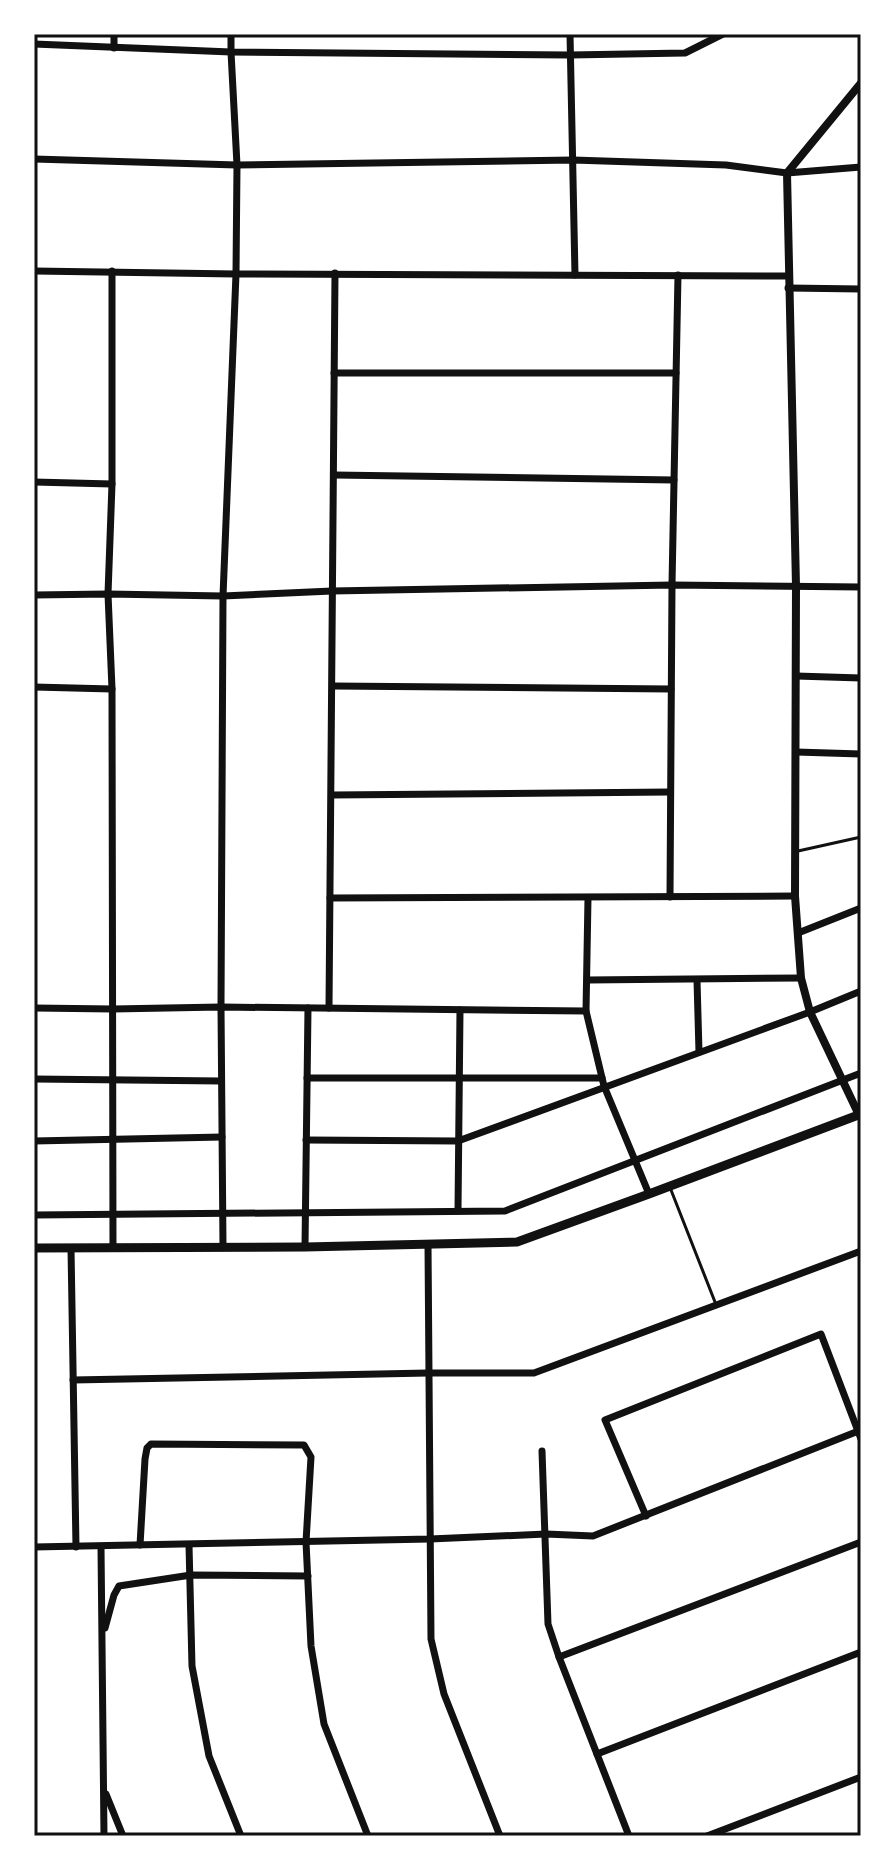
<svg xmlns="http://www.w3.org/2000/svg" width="895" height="1870" font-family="Raleway,sans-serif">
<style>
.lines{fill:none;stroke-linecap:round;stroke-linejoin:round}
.service{stroke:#111;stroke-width:3}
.minor{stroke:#111;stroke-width:7}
.tertiary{stroke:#111;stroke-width:8}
.secondary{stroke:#111;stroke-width:9}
.neatline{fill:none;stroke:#111;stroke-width:3}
</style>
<rect width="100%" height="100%" fill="#fff"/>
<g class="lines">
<!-- service -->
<g class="service">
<path d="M798,851L861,837"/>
<path d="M671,1190L715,1302"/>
</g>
<!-- minor -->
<g class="minor">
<path d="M114,34V48"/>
<path d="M570,34L575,275"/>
<path d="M34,44L231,52L570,55L685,53L723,34"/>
<path d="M34,159L237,165L573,160L726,165L787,173L861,167"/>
<path d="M34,271L236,274L788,276"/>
<path d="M112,271V484L108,594L112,689L113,1248"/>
<path d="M788,288L861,289"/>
<path d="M334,373H676"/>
<path d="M334,475L674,480"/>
<path d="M34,482L112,484"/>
<path d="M34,595L108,594L223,596L332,591L672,585L861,587"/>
<path d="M796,676L861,678"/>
<path d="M333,686L671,689"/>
<path d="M34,687L112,689"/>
<path d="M796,752L861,754"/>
<path d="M332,795L670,792"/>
<path d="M670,897L672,585L678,275"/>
<path d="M330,898L795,896"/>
<path d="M588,898L586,1011L604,1086L649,1194"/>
<path d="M798,933L861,908"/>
<path d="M588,980L801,978"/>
<path d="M697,980L699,1052"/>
<path d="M34,1008L113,1009L221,1007L586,1011"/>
<path d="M329,1008L335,273"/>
<path d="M307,1078H602"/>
<path d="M34,1079L221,1081"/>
<path d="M306,1140L458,1141L810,1012L861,991"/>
<path d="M34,1141L222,1137"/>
<path d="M458,1211L460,1010"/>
<path d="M34,1215L505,1211L861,1073"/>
<path d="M428,1244L431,1639L444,1694L500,1836"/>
<path d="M223,1247L221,1007L223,596L236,274L237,165L231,52V34"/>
<path d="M305,1247L308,1008"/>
<path d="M71,1248L76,1547"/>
<path d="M73,1380L428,1373H534L861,1251"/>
<path d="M542,1451L548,1624L559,1657L629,1836"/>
<path d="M646,1516L605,1420L821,1334L861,1439"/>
<path d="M140,1545L145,1459L147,1448L151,1444L304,1445L311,1457L306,1542L311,1646L324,1724L368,1836"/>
<path d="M189,1545L192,1666L209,1756L241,1836"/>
<path d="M34,1547L430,1539L546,1534L593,1536L861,1430"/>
<path d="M101,1547L104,1836"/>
<path d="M105,1628L114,1595L119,1586L191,1575L308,1576"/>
<path d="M559,1657L861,1542"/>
<path d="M597,1754L861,1652"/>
<path d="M106,1794L123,1836"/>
<path d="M707,1836L861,1777"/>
</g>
<!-- tertiary -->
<path class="tertiary" d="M859,1115L810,1012L801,978L795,896L796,586L787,173L861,83"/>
<!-- secondary -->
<path class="secondary" d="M34,1248L305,1247L517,1242L649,1194L861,1114"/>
</g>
<!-- border -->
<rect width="895" height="1870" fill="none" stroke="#ffffff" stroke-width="72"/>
<rect x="36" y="36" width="823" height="1798" class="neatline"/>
</svg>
